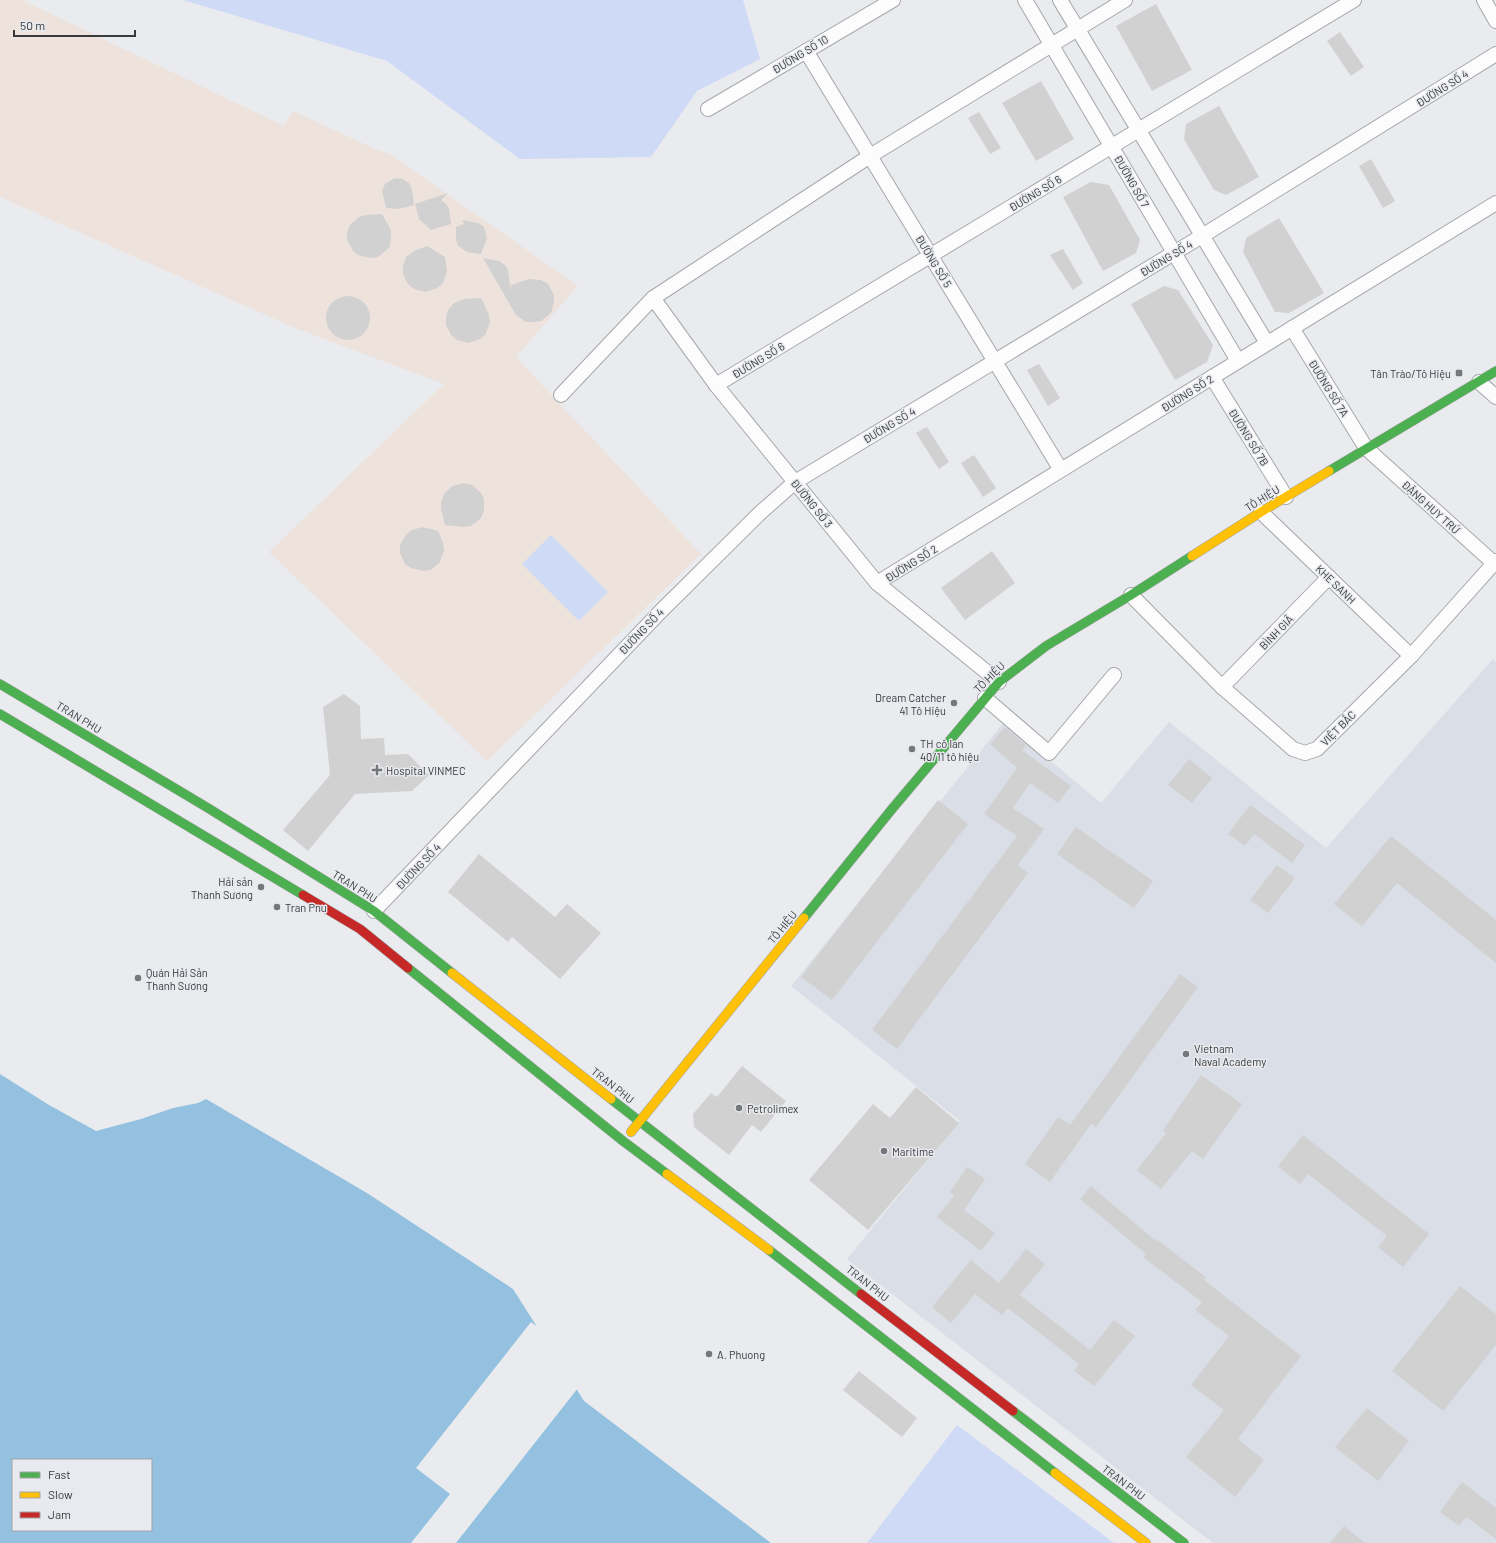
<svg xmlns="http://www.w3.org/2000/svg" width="1496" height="1543" font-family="Barlow,sans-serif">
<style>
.industrial{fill:#ede3dc}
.built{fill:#dadee6}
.green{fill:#cfdaf6}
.water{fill:#93c1df;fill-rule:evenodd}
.pier{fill:#e9ebee}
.building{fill:#d1d1d2}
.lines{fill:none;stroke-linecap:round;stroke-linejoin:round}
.street-casing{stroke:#a5a7a9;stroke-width:16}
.fast-casing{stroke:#a5a7a9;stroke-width:10}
.slow-casing{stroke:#a5a7a9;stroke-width:10}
.jam-casing{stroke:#a5a7a9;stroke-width:10}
.street{stroke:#fcfcfc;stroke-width:14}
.fast{stroke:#4caf50;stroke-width:9}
.slow{stroke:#ffc107;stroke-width:9}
.jam{stroke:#c62828;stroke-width:9}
.poi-dot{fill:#76777a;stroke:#e8eaef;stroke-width:1.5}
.labels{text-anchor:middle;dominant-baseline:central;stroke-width:3;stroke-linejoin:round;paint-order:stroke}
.street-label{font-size:11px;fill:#38393b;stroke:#e8eaef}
.poi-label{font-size:11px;fill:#38393b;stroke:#e8eaef;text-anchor:start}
</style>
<rect width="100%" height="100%" fill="#e9ebee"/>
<!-- industrial -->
<path class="industrial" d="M0,0H22L284,126L293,111L375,149L390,154L578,286L516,357L701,554L487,761L269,552L444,384L295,328L0,197Z"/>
<!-- built -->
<path class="built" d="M1493,659L1496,662V1543H1213L847,1259L960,1121L791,986L1004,722L1101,803L1169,722L1326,848Z"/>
<!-- green -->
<g class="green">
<path d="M183,0H743L760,59L697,91L651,157L520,159L387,61Z"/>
<path d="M551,535L608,592L579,621L522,564Z"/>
<path d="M957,1425L1114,1543H867Z"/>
</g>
<!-- water -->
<path class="water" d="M0,1074L49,1105L96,1131L141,1119L173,1108L198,1103L206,1099L367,1193L513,1289L584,1401L771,1543H0ZM13,1460H151V1530H13Z"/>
<!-- pier -->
<path class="pier" d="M531,1322L542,1330L578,1388L456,1543H411L450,1494L416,1468Z"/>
<!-- building -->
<g class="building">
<path d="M1156,4L1192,70L1152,91L1116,26Z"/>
<path d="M1340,32L1364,67L1351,76L1327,41Z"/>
<path d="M1041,81L1074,139L1036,161L1002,103Z"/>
<path d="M1219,106L1259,177L1226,195L1214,190L1184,139L1186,124Z"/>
<path d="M979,112L1001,148L990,154L968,118Z"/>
<path d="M1371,159L1395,201L1383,208L1359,166Z"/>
<path d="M395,178L403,179L410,184L412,189L414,205L399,209L386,208L382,191L385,184Z"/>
<path d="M1091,182L1109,185L1140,240L1136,253L1103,271L1063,197Z"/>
<path d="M448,193L441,200L446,204L449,209L451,224L431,230L419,219L415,204Z"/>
<path d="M382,214L391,230V238L390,247L378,257L370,258L358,255L353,251L347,240V232L350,225L359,217L366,215Z"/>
<path d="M1279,218L1324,293L1289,313L1275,312L1243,252L1246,238Z"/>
<path d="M462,220L478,223L484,227L487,238L481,254L467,252L458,246L456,240V227L464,224Z"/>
<path d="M427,246L445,257L447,271L443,283L437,288L426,292L414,289L408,284L403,274V266L406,257L414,251Z"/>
<path d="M1063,249L1083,283L1073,290L1050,255Z"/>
<path d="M483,258L499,261L506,266L508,271L511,291V285L529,279L541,280L548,284L554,295V302L551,313L541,321L534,322H526L516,315Z"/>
<path d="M1164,286L1178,290L1213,345L1207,362L1175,380L1131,304Z"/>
<circle cx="348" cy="318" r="22"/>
<path d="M481,298L489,315L490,322L486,334L480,339L469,343L457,340L451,335L446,325V317L448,310L454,303L464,299Z"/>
<path d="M1039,364L1060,398L1048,406L1027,370Z"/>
<path d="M927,427L949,462L939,469L916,433Z"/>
<path d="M974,455L996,488L983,497L961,463Z"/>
<path d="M464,483L472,485L481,493L484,499V511L481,518L471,526L464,527L445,525L441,509V502L444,494L452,486Z"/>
<path d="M423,527L438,531L443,543L444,551L440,562L431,570L423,571L411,568L405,564L400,553V545L406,535L412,530Z"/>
<path d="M992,551L1015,583L965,620L941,588Z"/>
<path d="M344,694L360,706L361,739L384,738L385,755L408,754L429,775L412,791L355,794L308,851L283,830L330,775L323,707Z"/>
<path d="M1005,727L1026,745L1022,750L1071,786L1058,803L1030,783L1013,808L1044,829L1018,865L1028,873L897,1049L872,1030L1017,836L984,814L1017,768L990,744Z"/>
<path d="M1189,759L1212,778L1192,803L1168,785Z"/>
<path d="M938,800L968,824L832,1000L801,977Z"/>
<path d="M1250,805L1305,845L1292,863L1254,834L1245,846L1228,834Z"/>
<path d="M1076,827L1153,881L1134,908L1057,854Z"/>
<path d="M1391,836L1496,920V963L1397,883L1362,926L1334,904Z"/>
<path d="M479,854L555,917L567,904L601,933L560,979L512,937L508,942L448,892Z"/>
<path d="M1277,865L1295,878L1268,913L1250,900Z"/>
<path d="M1180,974L1198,987L1096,1127L1091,1124L1050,1182L1025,1164L1058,1117L1070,1125Z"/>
<path d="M742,1066L786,1101L761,1132L752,1125L729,1155L694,1127L693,1114L711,1093L717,1097Z"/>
<path d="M1201,1075L1242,1104L1203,1159L1192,1151L1161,1189L1137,1170L1166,1133L1163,1130Z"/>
<path d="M916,1087L959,1123L868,1230L809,1180L873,1104L890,1118Z"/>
<path d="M1303,1135L1429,1234L1403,1267L1378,1247L1387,1236L1308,1174L1300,1184L1278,1166Z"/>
<path d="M967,1167L985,1179L964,1210L995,1233L981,1251L937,1217L954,1196L950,1192Z"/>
<path d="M1091,1186L1156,1241V1239L1206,1277L1204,1280L1301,1356L1238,1439L1264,1460L1235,1497L1186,1457L1224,1410L1191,1385L1229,1336L1195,1310L1202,1302L1143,1257L1146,1254L1080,1199Z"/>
<path d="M1026,1249L1045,1264L1020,1295L1090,1350L1114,1320L1135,1336L1094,1386L1074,1371L1079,1364L1008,1308L1002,1315L975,1294L951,1323L932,1307L971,1260L999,1283Z"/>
<path d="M1460,1286L1496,1314V1345L1443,1411L1392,1371Z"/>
<path d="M859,1371L917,1418L902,1437L843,1390Z"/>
<path d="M1367,1408L1409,1441L1378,1481L1335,1447Z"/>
<path d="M1462,1482L1496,1508V1539L1466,1517L1459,1526L1440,1512Z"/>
<path d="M1344,1526L1365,1543H1330Z"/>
</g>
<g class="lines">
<!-- street casing -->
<g class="street-casing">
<g id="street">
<path d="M1025,0L1238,361"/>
<path d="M1060,0L1267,343"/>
<path d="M1484,0L1496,21"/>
<path d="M806,51L1061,470"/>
<path d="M708,109L893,0"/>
<path d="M653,298L716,385L877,583L999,682"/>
<path d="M1292,328L1366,448L1496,565"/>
<path d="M1212,377L1286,497"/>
<path d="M1479,382L1496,397"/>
<path d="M716,385L1354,0"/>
<path d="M561,395L653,298L870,156L1125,0"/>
<path d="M1261,512L1411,656"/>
<path d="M877,583L1496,203"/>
<path d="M1131,595L1222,687L1293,749L1305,753L1317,749L1411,656L1496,561"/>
<path d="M1222,687L1329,577"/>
<path d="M985,698L1049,753L1114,675"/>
<path d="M374,911L661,611L760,513L795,482L1202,236L1496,54"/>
</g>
</g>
<!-- fast casing -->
<g class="fast-casing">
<g id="fast">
<path d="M1329,471L1496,371"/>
<path d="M0,684L208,808L374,911L452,973"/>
<path d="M0,714L303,895"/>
<path d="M804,918L892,809L999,682L1046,646L1131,595L1192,556"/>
<path d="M408,968L623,1141L667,1174"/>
<path d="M611,1099L861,1294"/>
<path d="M769,1250L1055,1473"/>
<path d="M1013,1411L1184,1543"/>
</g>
</g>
<!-- slow casing -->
<g class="slow-casing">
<g id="slow">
<path d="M1192,556L1261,512L1329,471"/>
<path d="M452,973L611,1099"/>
<path d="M631,1132L804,918"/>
<path d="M667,1174L769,1250"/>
<path d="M1055,1473L1146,1543"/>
</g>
</g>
<!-- jam casing -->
<g class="jam-casing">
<g id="jam">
<path d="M303,895L360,929L408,968"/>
<path d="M861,1294L1013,1411"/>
</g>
</g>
<!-- street -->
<use href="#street" class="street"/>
<!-- fast -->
<use href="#fast" class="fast"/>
<!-- slow -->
<use href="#slow" class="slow"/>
<!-- jam -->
<use href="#jam" class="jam"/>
</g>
<!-- markers -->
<g class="poi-dot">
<rect x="1455" y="369" width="8" height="8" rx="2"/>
<circle cx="954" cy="703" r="4"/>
<circle cx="912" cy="749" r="4"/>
<path d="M375 764h4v4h4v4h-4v4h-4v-4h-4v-4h4z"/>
<circle cx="261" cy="887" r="4"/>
<circle cx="277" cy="907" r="4"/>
<circle cx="138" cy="978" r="4"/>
<circle cx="1186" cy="1054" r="4"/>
<circle cx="739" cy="1108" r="4"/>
<circle cx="884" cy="1151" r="4"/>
<circle cx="709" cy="1354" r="4"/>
</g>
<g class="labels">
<!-- street labels -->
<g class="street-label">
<text transform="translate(800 54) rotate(-31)">ĐƯỜNG SỐ 10</text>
<text transform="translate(1442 88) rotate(-32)">ĐƯỜNG SỐ 4</text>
<text transform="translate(1132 181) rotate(60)">ĐƯỜNG SỐ 7</text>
<text transform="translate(1035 193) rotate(-31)">ĐƯỜNG SỐ 6</text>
<text transform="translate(1166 258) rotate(-31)">ĐƯỜNG SỐ 4</text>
<text transform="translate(934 261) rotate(59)">ĐƯỜNG SỐ 5</text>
<text transform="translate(758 360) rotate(-31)">ĐƯỜNG SỐ 6</text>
<text transform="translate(1329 388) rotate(58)">ĐƯỜNG SỐ 7A</text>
<text transform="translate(1187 393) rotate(-32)">ĐƯỜNG SỐ 2</text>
<text transform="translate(889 425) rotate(-31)">ĐƯỜNG SỐ 4</text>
<text transform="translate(1249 437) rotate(58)">ĐƯỜNG SỐ 7B</text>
<text transform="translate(1262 498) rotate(-32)">TÔ HIỆU</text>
<text transform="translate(812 503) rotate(51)">ĐƯỜNG SỐ 3</text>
<text transform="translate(1431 507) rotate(42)">ĐẶNG HUY TRỨ</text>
<text transform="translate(911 563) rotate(-32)">ĐƯỜNG SỐ 2</text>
<text transform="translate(1336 584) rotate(44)">KHE SANH</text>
<text transform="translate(641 631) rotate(-46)">ĐƯỜNG SỐ 4</text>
<text transform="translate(1276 632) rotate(-46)">BÌNH GIÃ</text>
<text transform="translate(989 677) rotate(-45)">TÔ HIỆU</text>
<text transform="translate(79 717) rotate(31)">TRAN PHU</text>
<text transform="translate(1338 728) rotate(-45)">VIỆT BẮC</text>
<text transform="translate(418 866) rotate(-46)">ĐƯỜNG SỐ 4</text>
<text transform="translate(355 886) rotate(32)">TRAN PHU</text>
<text transform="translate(782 927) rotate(-51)">TÔ HIỆU</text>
<text transform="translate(613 1085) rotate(38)">TRAN PHU</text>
<text transform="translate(868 1283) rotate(38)">TRAN PHU</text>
<text transform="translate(1124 1482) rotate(37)">TRAN PHU</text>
</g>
<!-- poi labels -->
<g class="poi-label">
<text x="1451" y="373" text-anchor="end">Tân Trào/Tô Hiệu</text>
<text x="946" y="697" text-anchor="end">Dream Catcher<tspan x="946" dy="13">41 Tô Hiệu</tspan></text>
<text x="920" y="743">TH cô lan<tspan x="920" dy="13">40/11 tô hiệu</tspan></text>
<text x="386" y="770">Hospital VINMEC</text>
<text x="253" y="881" text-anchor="end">Hải sản<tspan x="253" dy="13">Thanh Sương</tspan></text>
<text x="285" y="907">Tran Pnu</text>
<text x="146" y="972">Quán Hải Sản<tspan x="146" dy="13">Thanh Sương</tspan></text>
<text x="1194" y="1048">Vietnam<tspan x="1194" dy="13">Naval Academy</tspan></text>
<text x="747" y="1108">Petrolimex</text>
<text x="892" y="1151">Maritime</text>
<text x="717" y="1354">A. Phuong</text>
</g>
</g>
<!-- legend -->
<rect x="12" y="1459" width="140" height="72" fill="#e8eaef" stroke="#a2a3a7"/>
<rect x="20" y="1472" width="20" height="6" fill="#4caf50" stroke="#a2a3a7"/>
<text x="48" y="1479" font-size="12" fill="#38393b">Fast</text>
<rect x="20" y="1492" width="20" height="6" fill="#ffc107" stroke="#a2a3a7"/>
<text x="48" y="1499" font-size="12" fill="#38393b">Slow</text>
<rect x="20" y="1512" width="20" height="6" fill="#c62828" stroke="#a2a3a7"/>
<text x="48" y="1519" font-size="12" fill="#38393b">Jam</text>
<!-- scale -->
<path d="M14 30v6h121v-6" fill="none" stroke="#38393b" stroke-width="2"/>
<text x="20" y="30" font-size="12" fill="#38393b" stroke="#e8eaef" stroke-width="3" paint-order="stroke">50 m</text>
</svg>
